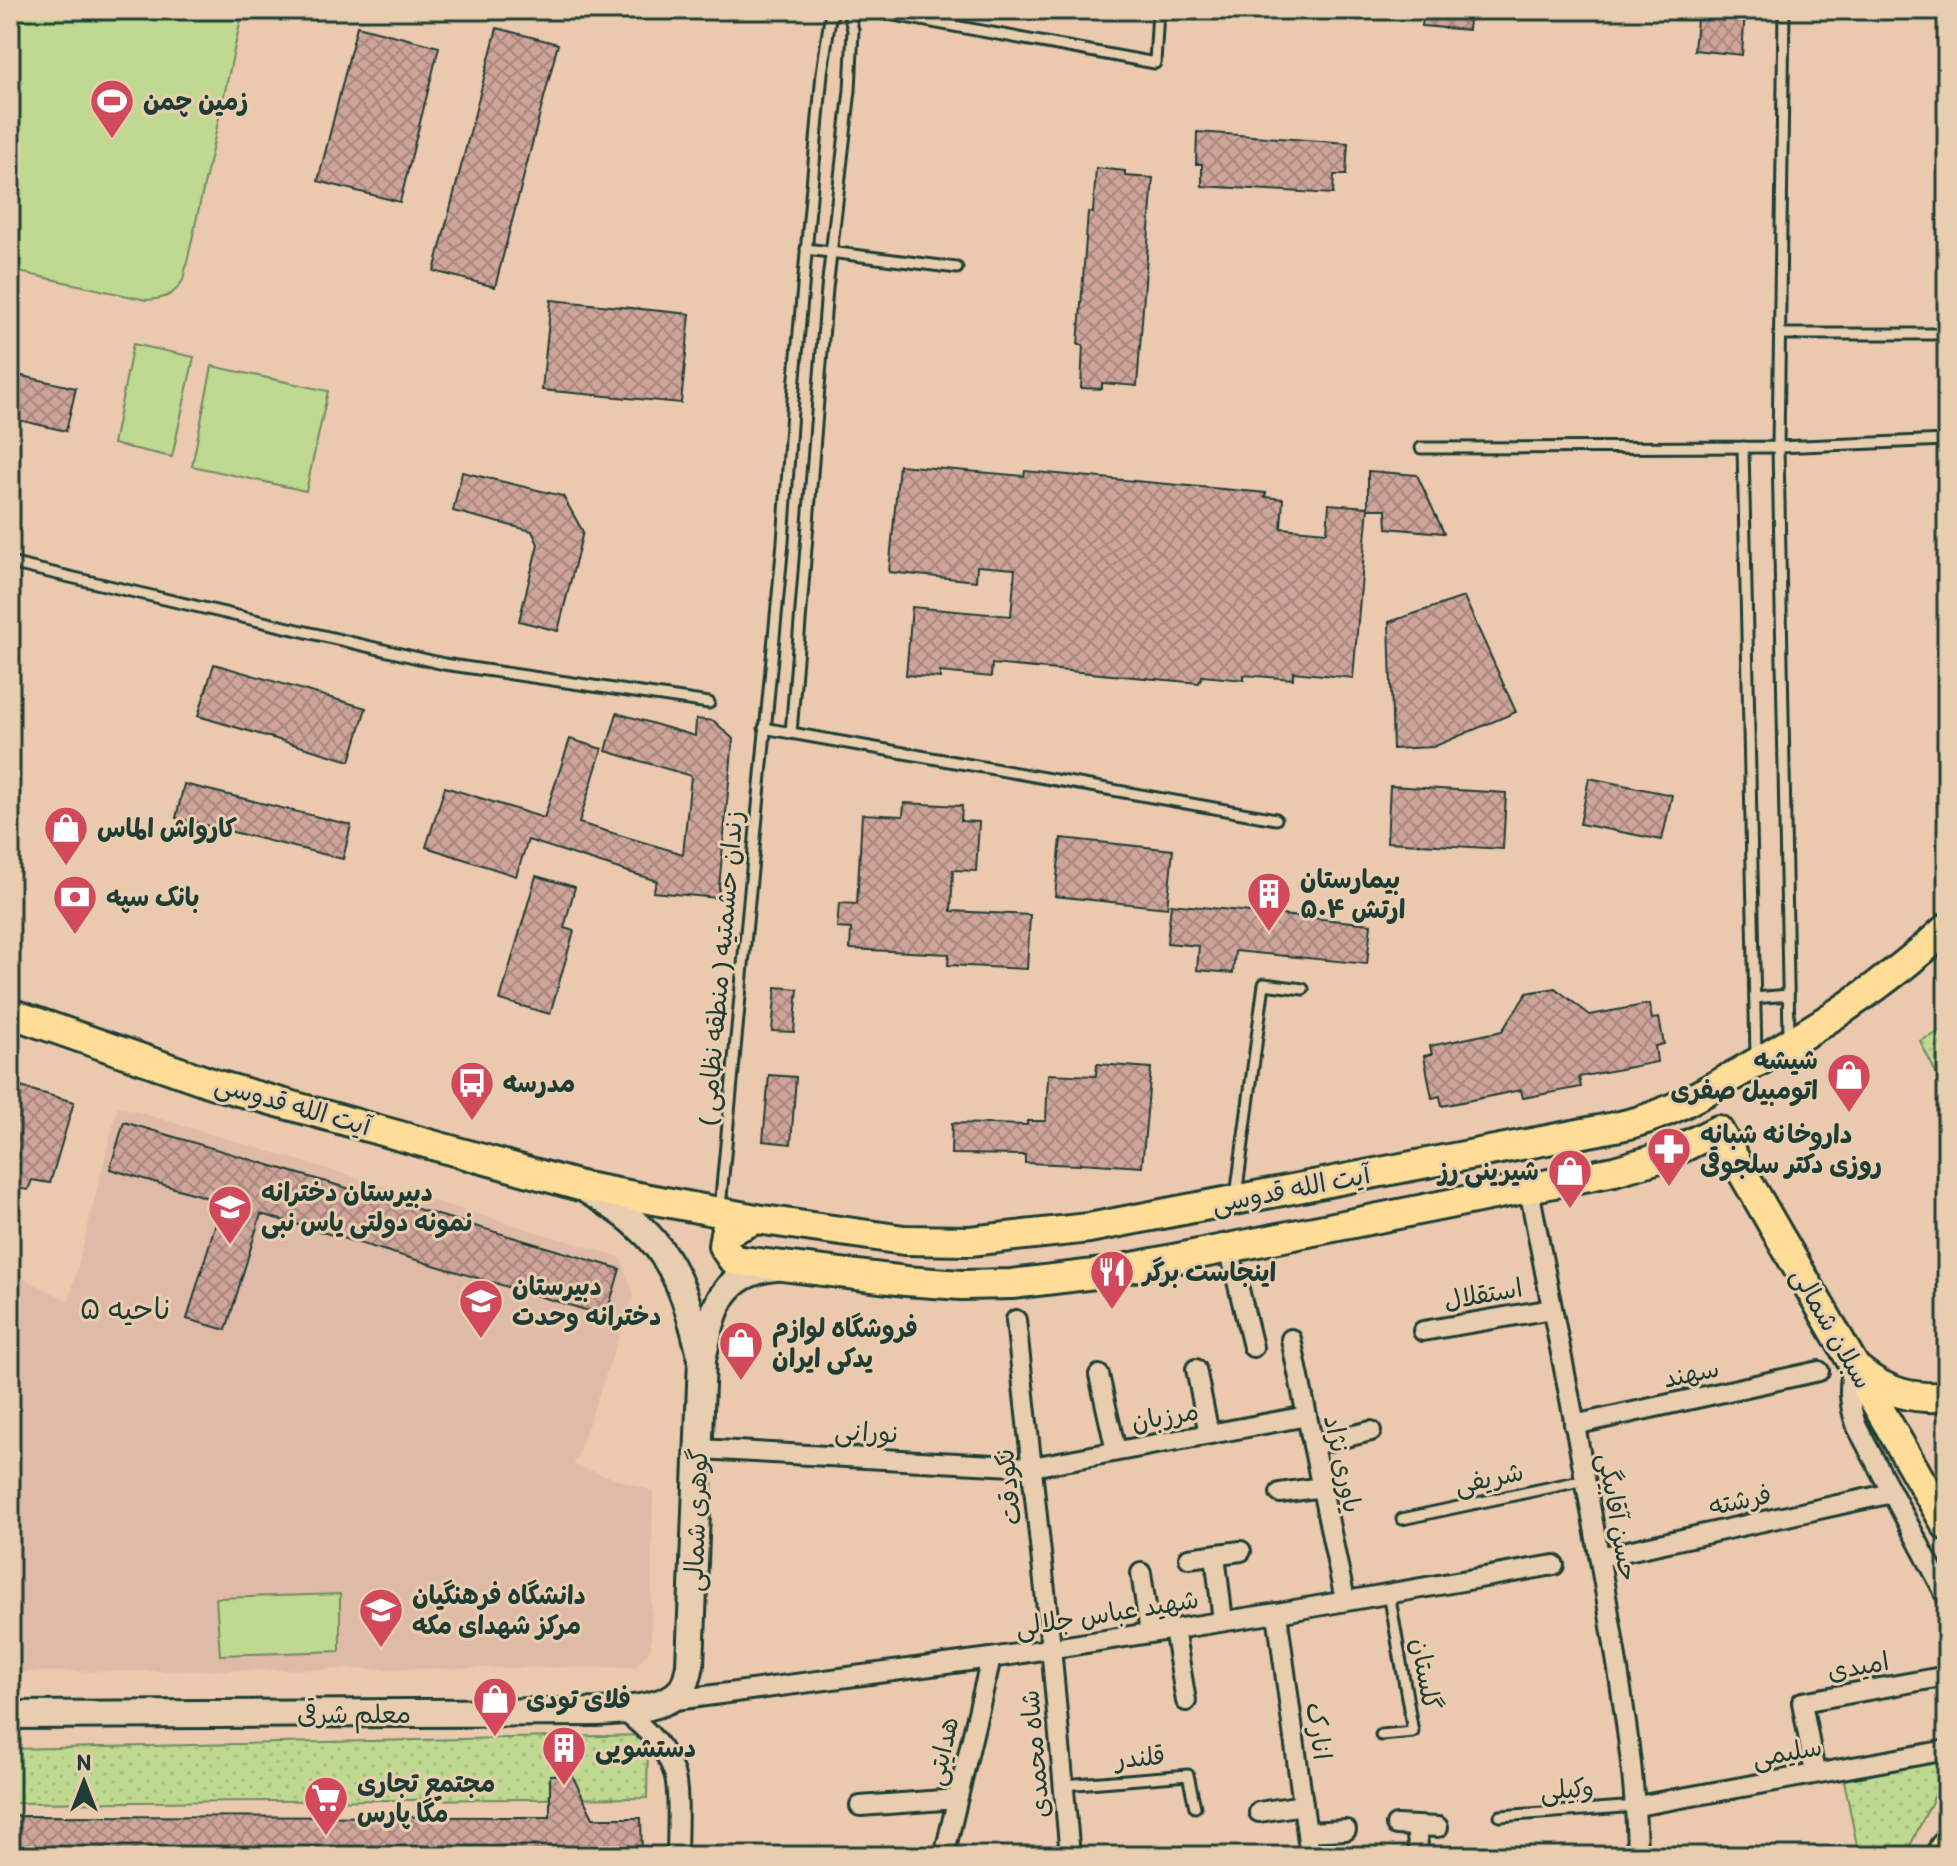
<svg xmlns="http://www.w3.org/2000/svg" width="1957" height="1866" font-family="Itim,'Playpen Sans Arabic',sans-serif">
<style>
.built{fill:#dfbba7}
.park{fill:url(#park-dots);stroke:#6f8b62;stroke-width:2}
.pitch{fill:#bfd990;stroke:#6f8b62;stroke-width:2}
.building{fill:url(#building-cross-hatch);stroke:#1f3d34;stroke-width:2}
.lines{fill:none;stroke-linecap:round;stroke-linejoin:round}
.lane-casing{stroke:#1f3d34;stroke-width:15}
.street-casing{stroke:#1f3d34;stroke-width:24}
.secondary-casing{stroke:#1f3d34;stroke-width:32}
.primary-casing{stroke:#1f3d34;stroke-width:34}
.highway-casing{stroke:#1f3d34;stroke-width:40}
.lane{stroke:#e8cdaf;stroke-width:9}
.street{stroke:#e8cdaf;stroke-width:18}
.secondary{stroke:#e8cdaf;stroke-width:26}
.primary{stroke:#ffdd96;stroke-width:28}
.highway{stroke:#ffdd96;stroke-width:34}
.labels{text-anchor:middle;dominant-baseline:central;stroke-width:6;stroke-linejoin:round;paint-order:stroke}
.poi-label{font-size:26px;font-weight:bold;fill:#1f3d34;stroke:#e8cdaf;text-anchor:start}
.street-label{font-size:26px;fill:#1f3d34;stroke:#e8cdaf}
.quarter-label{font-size:30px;fill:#1f3d34;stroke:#e8cdaf}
</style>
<defs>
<pattern id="park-dots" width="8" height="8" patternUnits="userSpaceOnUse" patternTransform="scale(2)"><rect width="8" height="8" fill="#bfd990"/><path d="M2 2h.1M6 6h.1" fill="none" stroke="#a4bb7d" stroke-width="1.8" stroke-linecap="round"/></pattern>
<pattern id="building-cross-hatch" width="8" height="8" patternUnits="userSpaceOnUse" patternTransform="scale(2)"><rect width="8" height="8" fill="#cfa49a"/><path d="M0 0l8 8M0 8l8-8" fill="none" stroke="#a7877e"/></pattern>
</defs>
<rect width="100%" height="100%" fill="#ebc9af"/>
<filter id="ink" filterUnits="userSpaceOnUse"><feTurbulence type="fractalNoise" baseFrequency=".0125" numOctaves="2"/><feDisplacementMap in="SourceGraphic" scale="16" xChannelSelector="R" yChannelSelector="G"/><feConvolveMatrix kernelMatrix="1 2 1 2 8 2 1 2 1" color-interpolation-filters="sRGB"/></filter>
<g filter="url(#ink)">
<!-- built -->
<path class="built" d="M118,1106L620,1257L634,1294L574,1465L653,1491L651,1648L636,1667L10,1672V1501L17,1500L16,1476H10V1272L69,1301Z"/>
<!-- park -->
<g class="park">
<path d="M1947,1028V1095L1920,1041Z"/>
<path d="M648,1735L647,1798L10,1803V1749Z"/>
<path d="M1947,1760V1771L1905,1856H1859L1844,1780Z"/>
</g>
<!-- pitch -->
<g class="pitch">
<path d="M10,10H243L183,280C174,296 164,299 146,300L10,270Z"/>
<path d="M133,344L194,357L172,457L113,444Z"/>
<path d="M212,366L328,391L306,491L192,466Z"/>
<path d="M340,1594V1651L220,1655L216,1598Z"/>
</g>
<!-- building -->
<g class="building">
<path d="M1424,10H1470L1468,30L1422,26Z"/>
<path d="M1698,10H1745L1742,55L1694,50Z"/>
<path d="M357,26L439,47L400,202L318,181Z"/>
<path d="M497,28L558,44L495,287L434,271Z"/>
<path d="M1197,132L1348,143L1346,175H1334L1333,194L1202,186V164H1196Z"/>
<path d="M1096,168L1125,171V176L1153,178L1137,386L1102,383V389L1081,388L1083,345H1078L1088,212L1093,213Z"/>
<path d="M551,300L690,314L681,403L542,390Z"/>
<path d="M18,375L76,388L66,431L10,418Z"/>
<path d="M899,465L1024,476L1025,471L1266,493L1265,497L1283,499L1281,528L1327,532L1329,504L1368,507L1353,678L1293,672V679L1244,675V680L1202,676L1199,683L992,664L991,677L940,672V678L906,675L912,607L1011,616L1015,569L977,566L976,581L889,572Z"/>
<path d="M1368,471L1417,475L1444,533L1387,528L1386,509H1368Z"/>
<path d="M462,472L563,496L583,532L558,631L519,621L538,544L532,531L453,511Z"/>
<path d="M1464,597L1516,712L1433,747L1393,749L1389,622Z"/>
<path d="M214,664L366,708L350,761L198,716Z"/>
<path d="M617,713L695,736L696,719L714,721L733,739L718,898L653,892L657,881L528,840L516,876L426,847L445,787L544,818L570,739L602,749L579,823L683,854L691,776L606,751Z"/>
<path d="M1589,778L1672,795L1662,840L1580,824Z"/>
<path d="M184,784L351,825L343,859L176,818Z"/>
<path d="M1390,786L1506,793L1503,849L1387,842Z"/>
<path d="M904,803L962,806L961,821L979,822L976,871L953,870L951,911L1030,915L1027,969L948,965L949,954L850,949L851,929L837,928L839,903L857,904L862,814L903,816Z"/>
<path d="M1061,838L1173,850L1167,908L1055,896Z"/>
<path d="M536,876L575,887L564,928L574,931L550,1014L500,1000Z"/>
<path d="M1171,904L1371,924L1367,964L1235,951L1233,973L1197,970L1199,946L1167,943Z"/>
<path d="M776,987L798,989L794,1032L772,1031Z"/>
<path d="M1555,988L1590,1015L1649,1004L1652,1019L1659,1018L1664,1044L1655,1046L1657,1062L1579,1077L1581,1087L1523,1098L1521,1090L1442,1106L1440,1096L1432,1098L1424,1056L1432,1054L1430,1046L1502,1031L1527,993Z"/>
<path d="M1097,1064L1151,1068L1142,1167L1080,1163V1165L1025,1163V1155L951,1154L952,1123L1027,1125V1121H1046L1048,1074L1096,1076Z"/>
<path d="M769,1075L796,1077L791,1144L763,1141Z"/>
<path d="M17,1086L74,1102L50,1183L32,1180L28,1190L10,1187L15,1169L10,1168V1111Z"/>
<path d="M124,1122L620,1269L606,1316L261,1214L226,1330L187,1319L222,1202L110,1169Z"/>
<path d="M550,1775H572L593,1818H641L642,1856H10V1816L550,1817Z"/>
</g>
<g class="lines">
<!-- lane casing -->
<g class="lane-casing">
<g id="lane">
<path d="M867,10L1155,63L1158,10"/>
<path d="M806,249L957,268"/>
<path d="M1781,334H1947"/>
<path d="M1743,447L1756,1056"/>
<path d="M1421,448L1778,447L1784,10"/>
<path d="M10,563L444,664L709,703"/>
<path d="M764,728L791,733L827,289L850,90L853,30L848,10"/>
<path d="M791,733L1276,819"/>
<path d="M1755,998L1788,995"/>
<path d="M1789,1036L1778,447L1947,440"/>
<path d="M1236,1196L1264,984L1303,989"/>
<path d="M720,1208L783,542L792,411L822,73L830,18L835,10"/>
<path d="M1402,1519L1585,1480"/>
<path d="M1381,1735L1413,1732L1389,1593"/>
<path d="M1064,1785L1188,1775L1195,1807"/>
<path d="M1500,1816L1637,1806"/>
</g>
</g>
<!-- street casing -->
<g class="street-casing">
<g id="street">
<path d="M1529,1189C1556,1331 1586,1472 1609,1614C1622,1695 1636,1774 1637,1856"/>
<path d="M1229,1248L1253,1347"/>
<path d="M1016,1320L1051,1647L1070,1856"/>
<path d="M1423,1331L1552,1309"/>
<path d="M1291,1339L1345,1600"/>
<path d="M1853,1365C1848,1388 1849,1405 1857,1427L1947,1597"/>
<path d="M1196,1369L1209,1434"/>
<path d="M1099,1375L1116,1451"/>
<path d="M1574,1425L1819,1371"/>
<path d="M1313,1445L1371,1431"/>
<path d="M699,1449L1032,1467L1307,1416"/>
<path d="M1280,1493L1322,1487"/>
<path d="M1215,1555L1223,1621"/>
<path d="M1600,1557L1892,1493"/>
<path d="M1189,1558L1241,1551"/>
<path d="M1141,1573L1150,1632"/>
<path d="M1277,1613L1310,1856"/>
<path d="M1174,1629L1186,1701"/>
<path d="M668,1701L991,1658L1277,1613L1554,1565"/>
<path d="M623,1711C645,1727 665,1747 674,1773C680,1791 677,1835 677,1856"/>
<path d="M1815,1773L1802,1702L1947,1676"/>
<path d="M860,1806L957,1799"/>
<path d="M1637,1806L1947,1750"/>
<path d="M1259,1812L1303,1805"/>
<path d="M1396,1825L1438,1827"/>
<path d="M1416,1826L1419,1856"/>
<path d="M1307,1832L1346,1830"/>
<path d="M944,1856L991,1658"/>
</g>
</g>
<!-- secondary casing -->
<g class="secondary-casing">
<g id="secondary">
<path d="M584,1188C601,1199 621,1210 636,1224C675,1257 689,1304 700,1352"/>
<path d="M10,1715L597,1712C620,1711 667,1709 682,1689C687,1682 688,1674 690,1665L702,1359C713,1312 719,1272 776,1267"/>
</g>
</g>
<!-- primary casing -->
<g class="primary-casing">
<g id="primary">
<path d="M10,1013L217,1085L580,1186L756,1219L904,1240L970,1241L1089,1228L1620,1126C1665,1117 1702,1093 1742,1071C1815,1029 1885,986 1947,928"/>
<path d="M756,1219L725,1233L723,1246L733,1260L906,1281L961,1285L1012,1284L1103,1273L1614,1171L1663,1157L1718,1130L1947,1526"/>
<path d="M1860,1371C1886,1393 1913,1399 1947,1397"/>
</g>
</g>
<!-- highway casing -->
<g class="highway-casing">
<path id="highway" d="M1944,1856L1947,1849"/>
</g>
<!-- lane -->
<use href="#lane" class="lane"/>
<!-- street -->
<use href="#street" class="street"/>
<!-- secondary -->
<use href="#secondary" class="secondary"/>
<!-- primary -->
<use href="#primary" class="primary"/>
<!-- highway -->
<use href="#highway" class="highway"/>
</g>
</g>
<!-- icons -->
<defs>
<g id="stadium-pin" transform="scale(2.3)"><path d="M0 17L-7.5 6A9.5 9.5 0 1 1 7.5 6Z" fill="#d1495b" stroke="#e8cdaf"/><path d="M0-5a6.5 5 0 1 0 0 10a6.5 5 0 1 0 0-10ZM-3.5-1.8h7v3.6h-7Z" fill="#fff"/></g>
<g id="shop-pin" transform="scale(2.3)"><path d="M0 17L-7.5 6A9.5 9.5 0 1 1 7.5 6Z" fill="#d1495b" stroke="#e8cdaf"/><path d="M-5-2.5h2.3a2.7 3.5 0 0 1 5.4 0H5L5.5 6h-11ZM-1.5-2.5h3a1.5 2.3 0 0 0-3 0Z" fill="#fff"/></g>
<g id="building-pin" transform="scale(2.3)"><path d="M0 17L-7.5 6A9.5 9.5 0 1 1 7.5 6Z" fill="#d1495b" stroke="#e8cdaf"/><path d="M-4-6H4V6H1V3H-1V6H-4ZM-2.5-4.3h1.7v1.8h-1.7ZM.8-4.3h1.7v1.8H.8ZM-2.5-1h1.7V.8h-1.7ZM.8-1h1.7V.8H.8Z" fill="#fff"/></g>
<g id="bank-pin" transform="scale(2.3)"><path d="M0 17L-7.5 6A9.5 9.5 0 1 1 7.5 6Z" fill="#d1495b" stroke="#e8cdaf"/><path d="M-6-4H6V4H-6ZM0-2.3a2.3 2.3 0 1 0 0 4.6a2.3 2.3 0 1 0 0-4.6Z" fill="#fff"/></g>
<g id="bus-pin" transform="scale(2.3)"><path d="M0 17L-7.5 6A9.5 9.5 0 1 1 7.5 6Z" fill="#d1495b" stroke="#e8cdaf"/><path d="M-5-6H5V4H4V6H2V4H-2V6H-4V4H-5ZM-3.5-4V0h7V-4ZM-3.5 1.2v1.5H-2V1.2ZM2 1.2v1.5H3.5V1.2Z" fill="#fff"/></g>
<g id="pharmacy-pin" transform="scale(2.3)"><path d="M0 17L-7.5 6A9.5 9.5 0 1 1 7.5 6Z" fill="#d1495b" stroke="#e8cdaf"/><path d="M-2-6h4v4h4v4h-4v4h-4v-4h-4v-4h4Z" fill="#fff"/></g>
<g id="school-pin" transform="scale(2.3)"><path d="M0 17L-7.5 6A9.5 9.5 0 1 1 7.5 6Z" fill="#d1495b" stroke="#e8cdaf"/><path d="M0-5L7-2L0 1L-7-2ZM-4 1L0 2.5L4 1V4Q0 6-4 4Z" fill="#fff"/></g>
<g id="restaurant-pin" transform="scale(2.3)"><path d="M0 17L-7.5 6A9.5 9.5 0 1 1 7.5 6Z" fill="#d1495b" stroke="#e8cdaf"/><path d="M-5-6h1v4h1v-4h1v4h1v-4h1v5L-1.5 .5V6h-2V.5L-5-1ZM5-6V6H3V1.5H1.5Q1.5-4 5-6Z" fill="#fff"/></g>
<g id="university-pin" transform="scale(2.3)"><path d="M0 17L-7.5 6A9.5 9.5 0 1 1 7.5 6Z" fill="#d1495b" stroke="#e8cdaf"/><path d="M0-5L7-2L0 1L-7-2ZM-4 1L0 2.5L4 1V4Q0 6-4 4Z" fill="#fff"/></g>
<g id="supermarket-pin" transform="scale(2.3)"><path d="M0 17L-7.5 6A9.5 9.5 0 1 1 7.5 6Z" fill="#d1495b" stroke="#e8cdaf"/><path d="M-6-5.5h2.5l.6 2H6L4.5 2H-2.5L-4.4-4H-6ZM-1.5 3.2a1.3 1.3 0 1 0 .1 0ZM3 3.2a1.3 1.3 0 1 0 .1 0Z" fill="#fff"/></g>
</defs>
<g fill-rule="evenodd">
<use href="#stadium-pin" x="112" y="101"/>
<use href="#shop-pin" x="66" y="828"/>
<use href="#building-pin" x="1269" y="894"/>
<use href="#bank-pin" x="75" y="897"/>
<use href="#shop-pin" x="1849" y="1075"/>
<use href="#bus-pin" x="472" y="1083"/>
<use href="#pharmacy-pin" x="1669" y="1149"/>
<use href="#shop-pin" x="1570" y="1171"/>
<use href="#school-pin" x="230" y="1207"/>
<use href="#restaurant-pin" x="1112" y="1272"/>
<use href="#school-pin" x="481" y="1301"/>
<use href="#shop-pin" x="741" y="1343"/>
<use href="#university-pin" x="381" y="1610"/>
<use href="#shop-pin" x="495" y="1699"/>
<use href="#building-pin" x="564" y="1748"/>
<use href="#supermarket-pin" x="326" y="1798"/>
</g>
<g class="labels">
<!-- poi labels -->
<g class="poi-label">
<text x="143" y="101">زمین چمن</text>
<text x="97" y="828">کارواش الماس</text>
<text x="1300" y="879">بیمارستان<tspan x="1300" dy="30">۵۰۴ ارتش</tspan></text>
<text x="106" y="897">بانک سپه</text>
<text x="1818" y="1060" text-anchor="end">شیشه<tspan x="1818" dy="30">اتومبیل صفری</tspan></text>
<text x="503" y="1083">مدرسه</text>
<text x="1700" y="1134">داروخانه شبانه<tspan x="1700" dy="30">روزی دکتر سلجوقی</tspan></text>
<text x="1539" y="1171" text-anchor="end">شیرینی رز</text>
<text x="261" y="1192">دبیرستان دخترانه<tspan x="261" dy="30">نمونه دولتی یاس نبی</tspan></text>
<text x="1143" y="1272">اینجاست برگر</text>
<text x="512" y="1286">دبیرستان<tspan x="512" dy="30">دخترانه وحدت</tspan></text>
<text x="772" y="1328">فروشگاه لوازم<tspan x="772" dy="30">یدکی ایران</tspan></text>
<text x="412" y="1595">دانشگاه فرهنگیان<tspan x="412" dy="30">مرکز شهدای مکه</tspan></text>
<text x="526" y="1699">فلای تودی</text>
<text x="595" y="1748">دستشویی</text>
<text x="357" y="1783">مجتمع تجاری<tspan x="357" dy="30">مگا پارس</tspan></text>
</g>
<!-- street labels -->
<g class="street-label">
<text transform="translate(720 968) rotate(-85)">زندان حشمتیه ( منطقه نظامی )</text>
<text transform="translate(293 1105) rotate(16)">آیت الله قدوسی</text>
<text transform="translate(1291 1189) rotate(-11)">آیت الله قدوسی</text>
<text transform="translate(1483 1294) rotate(-10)">استقلال</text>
<text transform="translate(1832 1328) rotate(60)">سبلان شمالی</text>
<text transform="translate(1691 1373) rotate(-12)">سهند</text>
<text transform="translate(1165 1416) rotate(-10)">مرزبان</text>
<text transform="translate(867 1432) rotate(3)">نورانی</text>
<text transform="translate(1343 1464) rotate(78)">یاوری نژاد</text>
<text transform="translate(1489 1478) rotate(-12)">شریفی</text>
<text transform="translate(1008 1487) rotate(-96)">نکودقت</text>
<text transform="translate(1740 1500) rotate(-12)">فرشته</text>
<text transform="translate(1618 1517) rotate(80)">حسن آقابیگی</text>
<text transform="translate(696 1520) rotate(-88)">گوهری شمالی</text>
<text transform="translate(1107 1613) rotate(-9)">شهید عباس جلالی</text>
<text transform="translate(1858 1666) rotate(-10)">امیدی</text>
<text transform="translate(1426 1674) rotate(80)">گلستان</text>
<text x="354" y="1714">معلم شرقی</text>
<text transform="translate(1319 1731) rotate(82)">انارک</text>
<text transform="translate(942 1751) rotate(-77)">هدایتی</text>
<text transform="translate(1787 1752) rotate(-10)">سلیمی</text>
<text transform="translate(1035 1754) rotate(-95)">شاه محمدی</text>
<text transform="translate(1140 1757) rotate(-5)">قلندر</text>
<text transform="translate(1567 1789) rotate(-4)">وکیلی</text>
</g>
<!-- quarter labels -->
<g class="quarter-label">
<text x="125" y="1308">ناحیه ۵</text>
</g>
</g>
<!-- margin -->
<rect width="1957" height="1866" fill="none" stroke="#e8cdaf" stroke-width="40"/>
<rect x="20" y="20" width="1917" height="1826" fill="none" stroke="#1f3d34" stroke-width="3" filter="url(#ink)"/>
<!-- north arrow -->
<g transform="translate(84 1782)" stroke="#e8cdaf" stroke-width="6" paint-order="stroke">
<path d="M0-6L14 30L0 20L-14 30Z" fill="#1f3d34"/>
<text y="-12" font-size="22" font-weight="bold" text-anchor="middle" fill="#1f3d34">N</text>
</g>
</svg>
